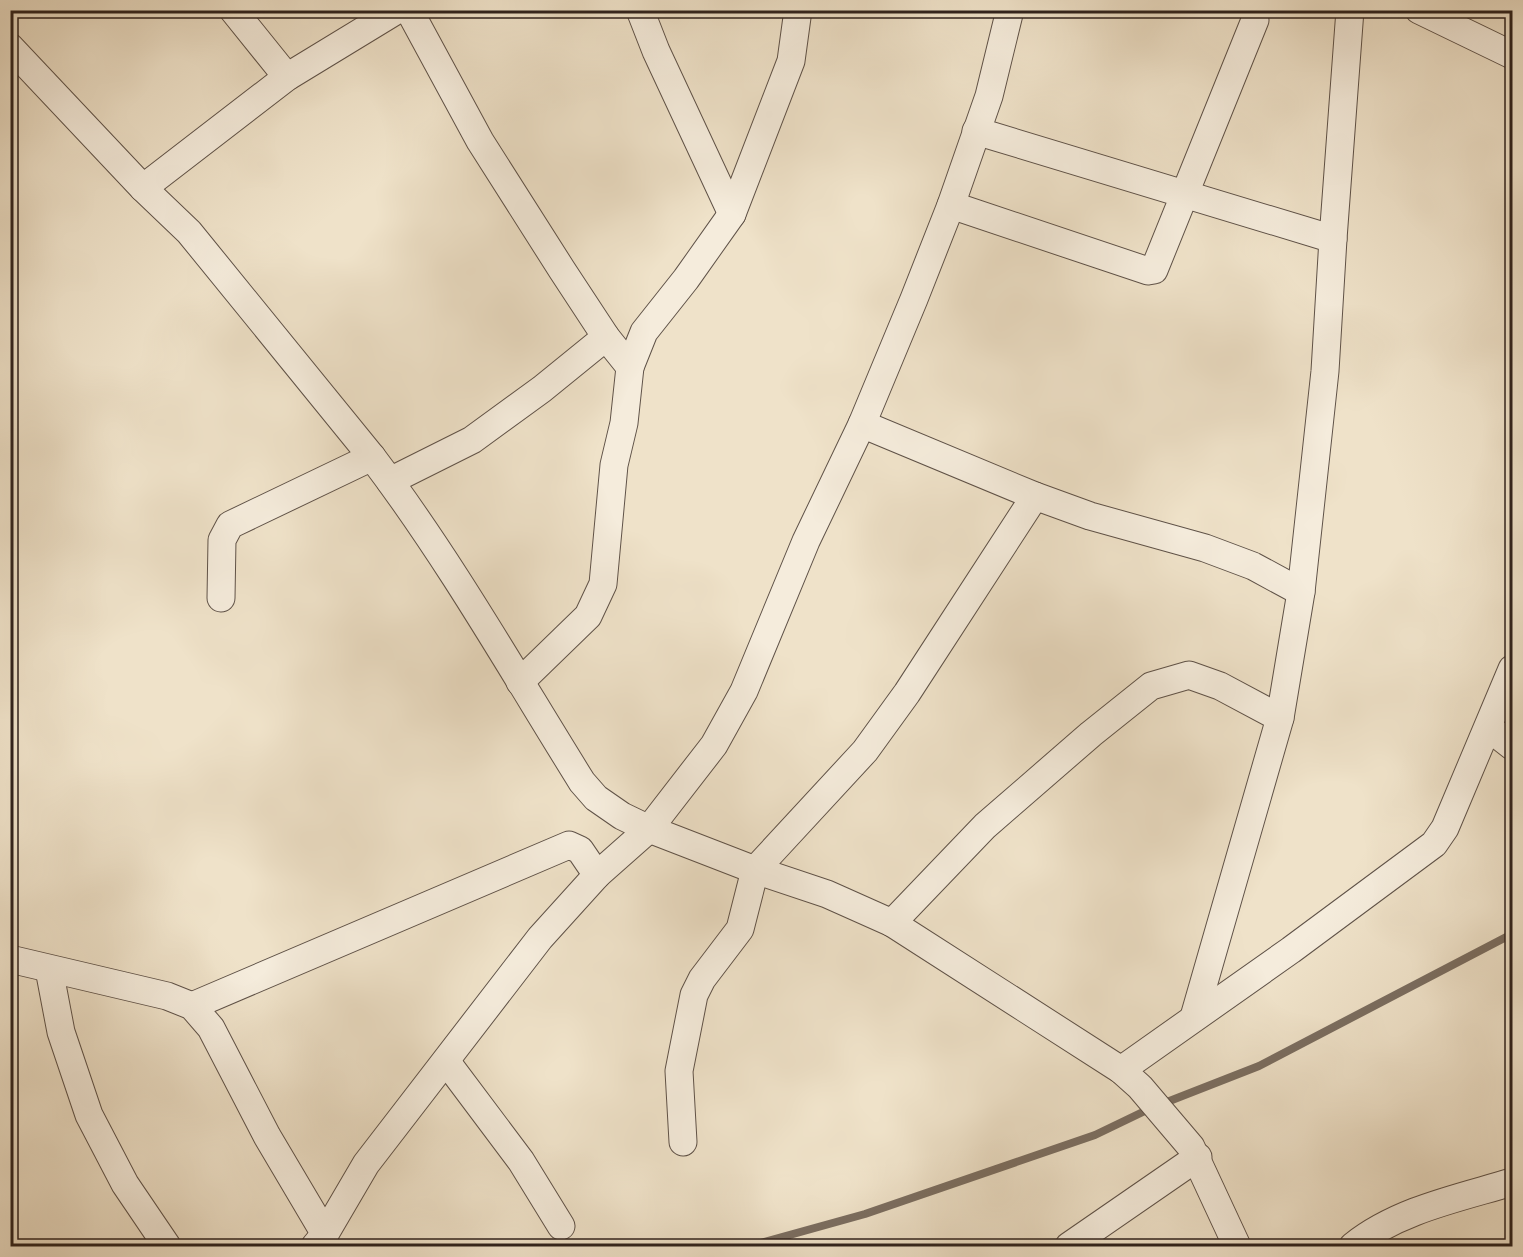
<svg xmlns="http://www.w3.org/2000/svg" width="1523" height="1257" font-family="Vollkorn,serif">
<style>
.lines{fill:none;stroke-linecap:round;stroke-linejoin:round}
.stream{stroke:#7b6e61;stroke-width:8}
.minor-casing{stroke:#5f5248;stroke-width:29}
.minor{stroke:#f5ecdc;stroke-width:27}
</style>
<rect width="100%" height="100%" fill="#efe2c9"/>
<filter id="stains"><feTurbulence type="fractalNoise" baseFrequency=".00333" numOctaves="4"/><feColorMatrix values="0 0 0 0 .2 0 0 0 0 .09 0 0 0 0 .02 0 0 0 .5 -.17"/></filter>
<radialGradient id="worn" r=".72"><stop offset=".6" stop-color="#630" stop-opacity="0"/><stop offset="1" stop-color="#630" stop-opacity=".3"/></radialGradient>
<g class="lines">
<!-- stream -->
<path class="stream" d="M750,1246L865,1214L1095,1135L1149,1109L1259,1066L1512,934"/>
<!-- minor casing -->
<g class="minor-casing">
<g id="minor">
<path d="M233,10L287,77"/>
<path d="M409,10L480,141L562,270L606,337L630,367L624,423L614,465L603,584L588,616L520,682"/>
<path d="M640,10L656,51L732,214"/>
<path d="M1419,10L1512,55"/>
<path d="M10,47L143,188L189,232L372,457C450,560 514,673 582,782L596,798L622,816L649,829L755,870L827,894L892,923L1121,1070L1140,1087L1191,1147L1237,1246"/>
<path d="M976,131L1333,239"/>
<path d="M143,188L287,77L397,10"/>
<path d="M951,205L1148,271L1154,270L1255,20"/>
<path d="M630,367L644,332L686,279L732,214L791,61L798,10"/>
<path d="M862,424L1035,496L1090,516L1205,548L1253,566L1301,592"/>
<path d="M390,481L472,440L542,389L606,337"/>
<path d="M221,598L222,540L230,525L372,457"/>
<path d="M1489,728L1512,746"/>
<path d="M892,923L985,826L1091,734L1151,686L1189,675L1220,686L1280,718"/>
<path d="M10,959L167,996L192,1006L211,1028L267,1136L325,1234"/>
<path d="M49,969L61,1032L89,1115L125,1184L167,1246"/>
<path d="M192,1006L569,845L580,850L597,875"/>
<path d="M1194,1017L1280,718L1301,592L1325,371L1333,239L1350,10"/>
<path d="M446,1061L521,1161L561,1226"/>
<path d="M1121,1070L1291,950L1434,844L1445,828L1512,669"/>
<path d="M683,1142L679,1071L694,995L702,979L740,929L755,870L865,751L907,693L1035,496"/>
<path d="M315,1246L325,1234L366,1164L540,938L597,875L649,829L714,745L744,691L806,541L862,424L914,299L951,205L989,96L1010,10"/>
<path d="M1069,1246L1198,1157"/>
<path d="M1353,1246C1398,1210 1459,1198 1512,1182"/>
</g>
</g>
<!-- minor -->
<use href="#minor" class="minor"/>
</g>
<!-- margin -->
<rect width="1523" height="1257" fill="none" stroke="#efe2c9" stroke-width="36"/>
<rect x="12" y="12" width="1499" height="1233" fill="none" stroke="#2f221d" stroke-width="3"/>
<rect x="18" y="18" width="1487" height="1221" fill="none" stroke="#2f221d" stroke-width="1.5"/>
<rect width="100%" height="100%" filter="url(#stains)"/>
<rect width="100%" height="100%" fill="url(#worn)"/>
</svg>
